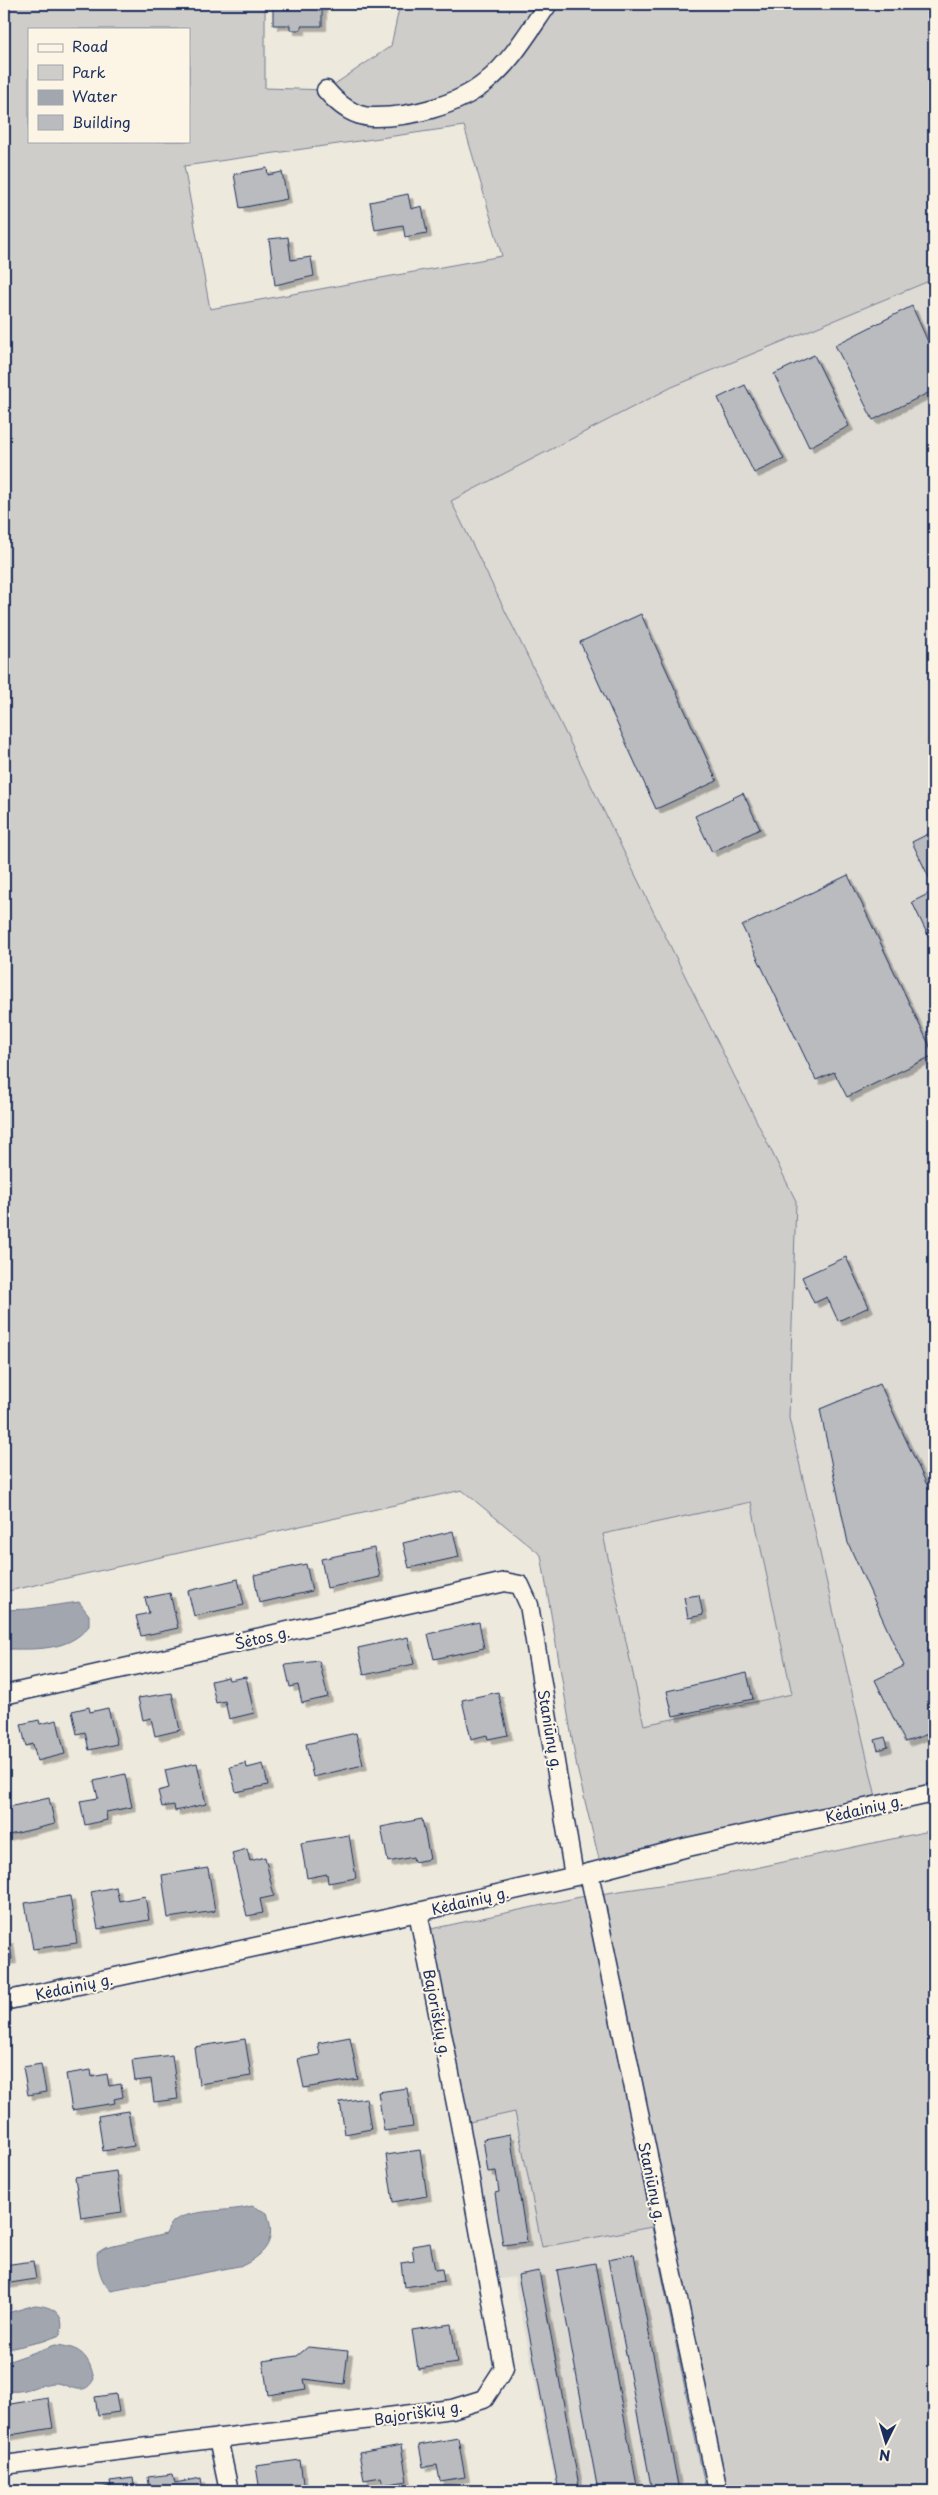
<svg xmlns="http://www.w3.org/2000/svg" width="938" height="2495" font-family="'Playpen Sans',sans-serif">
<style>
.built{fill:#dedbd4}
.green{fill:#cfcdca;stroke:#757e94;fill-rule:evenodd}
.water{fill:#a2a7af;stroke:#6c778f}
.building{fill:#babbbe;stroke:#1b2f5e;filter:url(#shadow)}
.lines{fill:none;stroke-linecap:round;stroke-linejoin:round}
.street-casing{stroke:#1b2f5e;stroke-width:21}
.street{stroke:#fcf5e5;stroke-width:18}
.labels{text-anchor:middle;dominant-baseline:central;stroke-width:4;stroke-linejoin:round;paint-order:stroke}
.street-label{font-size:15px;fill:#1b2f5e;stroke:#fcf5e5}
</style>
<defs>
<filter id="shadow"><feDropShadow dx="4.5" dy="4.5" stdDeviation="0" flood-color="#0004"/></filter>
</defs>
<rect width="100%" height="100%" fill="#eee9dd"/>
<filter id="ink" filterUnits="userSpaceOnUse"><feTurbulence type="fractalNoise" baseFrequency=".02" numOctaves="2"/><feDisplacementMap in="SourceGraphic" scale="10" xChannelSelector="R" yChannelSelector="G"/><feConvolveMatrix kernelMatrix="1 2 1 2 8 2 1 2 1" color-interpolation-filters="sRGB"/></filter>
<g filter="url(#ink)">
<!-- built -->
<g class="built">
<path d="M934,279V1784L876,1797L789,1418L796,1201L451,501L672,387Z"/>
<path d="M751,1502L792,1694L643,1725L603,1534Z"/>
<path d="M515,2112L542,2247L652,2227L706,2491H557L514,2277L494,2280L465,2123Z"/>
</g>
<!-- green -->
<g class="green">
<path d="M4,4H265V88L326,90L391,46L400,4H934V279L672,387L451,501L796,1201L789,1418L876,1797L599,1859L577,1768L541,1555L462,1490L4,1592ZM29,29H189V141H29ZM464,126L502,256L210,309L184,166ZM751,1502L792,1694L644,1725L603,1534Z"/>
<path d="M934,1830V2491H706L652,2227L542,2247L515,2112L465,2123L431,1929L580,1897L713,1877Z"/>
</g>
<!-- water -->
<g class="water">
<path d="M79,1602L89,1615V1626C68,1652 35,1649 4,1649V1610L29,1609Z"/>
<path d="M252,2206L267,2213C276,2239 268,2252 244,2265L111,2291C101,2282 97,2267 97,2253L105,2248L166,2234C168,2230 170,2224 174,2221C189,2209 231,2212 252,2206Z"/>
<path d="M35,2305C53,2306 67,2315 60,2335L44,2341L4,2350V2314Z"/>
<path d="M55,2345C80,2347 89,2355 94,2379C91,2384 88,2388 83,2389C73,2391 63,2382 53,2383C35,2385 22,2395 4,2390V2363Z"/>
</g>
<!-- building -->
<g class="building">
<path d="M273,4H322V26H301V30H290V25H273Z"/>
<path d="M267,168L268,175L282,172L287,199L240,208L234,174Z"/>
<path d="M408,194L411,209L422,206L427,233L405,237L403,225L375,230L370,202Z"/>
<path d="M288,237L291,260L311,257L314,276L275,285L269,239Z"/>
<path d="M912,306L934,355V390L873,420L835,345Z"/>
<path d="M814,355L849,426L809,447L774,374Z"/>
<path d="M745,385L784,459L754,473L718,398Z"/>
<path d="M641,614L717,781L656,809L580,642Z"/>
<path d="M743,793L760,829L712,852L695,816Z"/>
<path d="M934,831V888L912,842Z"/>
<path d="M848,875L934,1055L847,1097L834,1072L816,1080L742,926Z"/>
<path d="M934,891V948L912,902Z"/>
<path d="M846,1257L869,1307L838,1321L827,1297L814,1303L802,1277Z"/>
<path d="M880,1384L934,1500V1732L905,1742L875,1680L904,1666L848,1543L820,1409Z"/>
<path d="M453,1531L459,1557L409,1568L403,1543Z"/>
<path d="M374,1548L380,1577L327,1588L321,1559Z"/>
<path d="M306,1564L312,1591L259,1603L254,1575Z"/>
<path d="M238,1579L244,1605L194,1616L188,1591Z"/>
<path d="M170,1593L178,1628L141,1636L136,1616L149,1613L145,1598Z"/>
<path d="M699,1595L703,1615L688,1618L684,1597Z"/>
<path d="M479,1622L484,1648L434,1659L428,1634Z"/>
<path d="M408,1637L414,1664L364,1675L358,1648Z"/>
<path d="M319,1661L328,1697L302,1703L298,1685L290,1687L285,1665Z"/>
<path d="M747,1673L753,1699L673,1716L667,1691Z"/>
<path d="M228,1677L229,1680L246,1677L254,1713L229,1719L225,1701L216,1703L211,1681Z"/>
<path d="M498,1692L508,1735L488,1739L487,1735L471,1739L462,1700Z"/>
<path d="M172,1693L180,1730L155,1736L151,1718L143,1720L138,1698Z"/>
<path d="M89,1707L90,1712L108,1708L117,1744L89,1750L85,1732L77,1734L72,1711Z"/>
<path d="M39,1720L40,1724L57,1720L65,1754L37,1761L33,1744L26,1746L21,1724Z"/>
<path d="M356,1733L363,1765L313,1777L306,1744Z"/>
<path d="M885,1737L888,1747L878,1750L875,1740Z"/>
<path d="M197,1763L206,1804L175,1811L174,1805L162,1807L158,1791L169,1788L165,1770Z"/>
<path d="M246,1763L247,1768L263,1764L268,1785L236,1792L230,1767Z"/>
<path d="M125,1774L132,1807L106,1812L107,1820L85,1825L80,1801L98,1798L94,1781Z"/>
<path d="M49,1798L55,1824L5,1836L4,1808Z"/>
<path d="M422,1819L430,1859L414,1862L413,1857L388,1862L381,1827Z"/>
<path d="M349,1835L356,1878L328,1883L327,1874L307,1878L301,1843Z"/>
<path d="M247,1849L250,1861L265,1857L274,1896L260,1899L263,1913L247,1916L232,1853Z"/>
<path d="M208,1868L215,1911L168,1918L162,1875Z"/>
<path d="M116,1887L119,1901L145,1896L149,1920L98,1929L91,1892Z"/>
<path d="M70,1896L77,1943L33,1949L25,1903Z"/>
<path d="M9,1939L12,1959L4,1960V1940Z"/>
<path d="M350,2037L358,2079L304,2088L298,2059L320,2055L318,2043Z"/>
<path d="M245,2039L251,2076L199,2084L194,2047Z"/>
<path d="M172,2055L178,2099L154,2102L151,2079L135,2081L132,2060Z"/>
<path d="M41,2064L46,2092L28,2095L23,2067Z"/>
<path d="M91,2070L92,2077L107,2074L109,2086L121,2084L123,2097L114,2099L115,2103L72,2110L66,2074Z"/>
<path d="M407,2088L413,2127L384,2131L378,2092Z"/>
<path d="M366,2098L371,2129L345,2134L340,2102Z"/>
<path d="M128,2111L134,2146L103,2151L98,2116Z"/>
<path d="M510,2134L527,2242L503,2245L495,2193L499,2192L496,2171L488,2172L483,2139Z"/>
<path d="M420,2150L427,2196L393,2202L386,2155Z"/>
<path d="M116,2171L122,2212L81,2218L75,2177Z"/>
<path d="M430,2243L435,2270L442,2269L444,2281L404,2287L401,2263L414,2261L412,2246Z"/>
<path d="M634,2254L679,2491H652L608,2259Z"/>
<path d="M33,2261L36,2279L4,2284L7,2305H4V2265Z"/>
<path d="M595,2263L638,2491H598L557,2270Z"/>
<path d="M539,2271L580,2491H559L518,2275Z"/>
<path d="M451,2324L457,2363L418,2369L412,2330Z"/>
<path d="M308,2347L348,2351L344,2384L304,2379L306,2389L268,2395L263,2361L297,2356Z"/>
<path d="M116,2394L119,2412L98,2415L95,2397Z"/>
<path d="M48,2398L53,2428L4,2436V2405Z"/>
<path d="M458,2438L465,2477L440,2481L437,2465L423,2467L419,2445Z"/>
<path d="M401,2445L407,2481L383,2485L381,2477L364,2480L359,2453Z"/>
<path d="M300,2460L304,2491H260L256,2466Z"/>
<path d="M173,2474L175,2483L201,2478L203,2491H150L148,2477Z"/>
<path d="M133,2478L135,2491H80L111,2486L110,2481Z"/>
</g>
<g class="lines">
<!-- street casing -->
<g class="street-casing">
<g id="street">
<path d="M326,90C337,103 353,116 371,117C408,118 457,106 486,82C512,61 529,31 548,4"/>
<path d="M4,1695L505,1582L520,1585L529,1605L574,1876"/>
<path d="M589,1873L718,2491"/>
<path d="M4,2001L418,1912L589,1873L688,1847L934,1793"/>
<path d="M218,2438L229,2491"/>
<path d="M4,2465L452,2409L484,2399L504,2368L460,2124L418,1912"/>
</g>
</g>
<!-- street -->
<use href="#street" class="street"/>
</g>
</g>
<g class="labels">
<!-- street labels -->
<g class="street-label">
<text transform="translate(262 1637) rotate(-13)">Šėtos g.</text>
<text transform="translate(551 1730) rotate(80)">Staniūnų g.</text>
<text transform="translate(864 1808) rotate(-13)">Kėdainių g.</text>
<text transform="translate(470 1900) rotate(-13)">Kėdainių g.</text>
<text transform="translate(74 1986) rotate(-12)">Kėdainių g.</text>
<text transform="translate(438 2013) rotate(79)">Bajoriškių g.</text>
<text transform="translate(653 2182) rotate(78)">Staniūnų g.</text>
<text transform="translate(418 2412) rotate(-9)">Bajoriškių g.</text>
</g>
</g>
<!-- margin -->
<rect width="938" height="2495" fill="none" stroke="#fcf5e5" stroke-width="20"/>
<rect x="10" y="10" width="918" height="2475" fill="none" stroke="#1b2f5e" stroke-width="2" filter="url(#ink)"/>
<!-- legend -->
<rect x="28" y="28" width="162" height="115" fill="#fcf5e5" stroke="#a2a6af"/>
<rect x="38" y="44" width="25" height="8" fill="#fcf5e5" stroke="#a2a6af"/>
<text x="72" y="52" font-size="15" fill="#1b2f5e">Road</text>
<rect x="38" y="65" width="25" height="15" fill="#cfcdca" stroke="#a2a6af"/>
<text x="72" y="78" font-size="15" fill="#1b2f5e">Park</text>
<rect x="38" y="90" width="25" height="15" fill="#a2a7af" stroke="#a2a6af"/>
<text x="72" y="102" font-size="15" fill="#1b2f5e">Water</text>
<rect x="38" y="115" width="25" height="15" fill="#babbbe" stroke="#a2a6af"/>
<text x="72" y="128" font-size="15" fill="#1b2f5e">Building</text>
<!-- north arrow -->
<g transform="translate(886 2442) rotate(185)" stroke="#fcf5e5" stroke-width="4" paint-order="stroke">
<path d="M0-4L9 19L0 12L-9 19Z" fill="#1b2f5e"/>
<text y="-8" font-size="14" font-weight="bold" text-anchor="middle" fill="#1b2f5e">N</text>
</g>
</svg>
